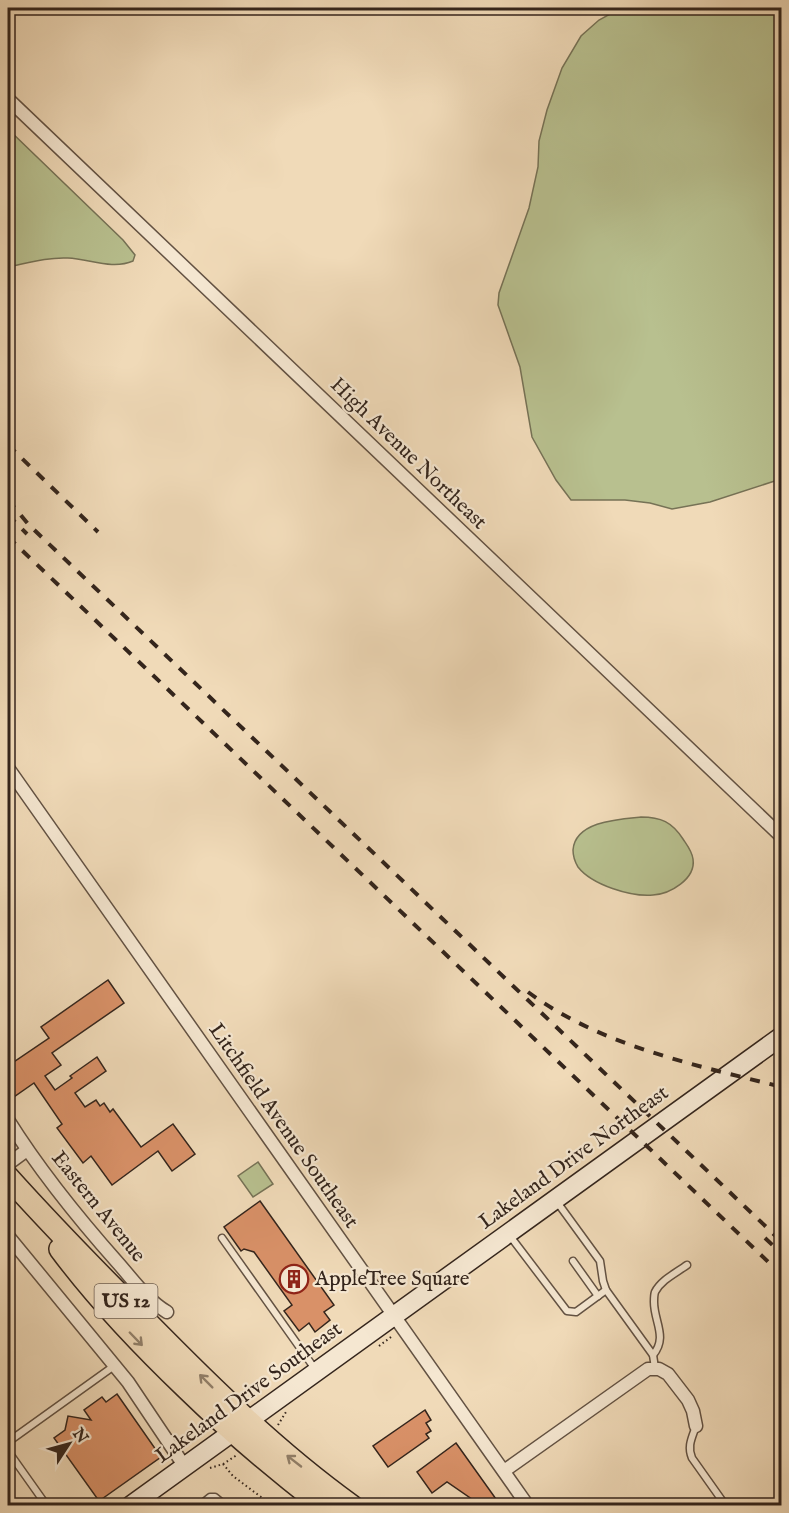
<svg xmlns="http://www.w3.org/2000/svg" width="789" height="1513" font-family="'IM FELL English',serif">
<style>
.green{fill:#b8c08f;stroke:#767256;stroke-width:1.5}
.building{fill:#d99168;stroke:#34251c;stroke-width:1.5}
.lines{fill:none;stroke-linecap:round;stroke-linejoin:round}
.service-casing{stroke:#635243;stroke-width:9}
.minor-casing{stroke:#635243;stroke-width:15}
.secondary-casing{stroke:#34251c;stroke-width:21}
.trunk-casing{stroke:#34251c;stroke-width:24}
.path{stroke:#34251c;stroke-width:2;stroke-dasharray:1.5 3;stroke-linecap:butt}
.service{stroke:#f5e7d1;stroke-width:6}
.minor{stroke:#f5e7d1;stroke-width:12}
.secondary{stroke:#f5e7d1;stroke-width:18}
.trunk{stroke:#f0dab8;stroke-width:21}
.rail{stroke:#34251c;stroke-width:4;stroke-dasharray:10 10;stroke-linecap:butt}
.oneway{stroke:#92806a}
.labels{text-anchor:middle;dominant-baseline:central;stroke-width:4.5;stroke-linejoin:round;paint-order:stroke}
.shield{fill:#f5e7d1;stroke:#6e5f52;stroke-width:1.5}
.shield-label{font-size:20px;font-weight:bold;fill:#34251c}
.street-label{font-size:21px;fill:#34251c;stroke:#f5e7d1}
.poi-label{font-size:21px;fill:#34251c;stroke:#f5e7d1;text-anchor:start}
</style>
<rect width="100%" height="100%" fill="#f0dab8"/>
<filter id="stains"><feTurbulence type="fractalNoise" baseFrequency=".00333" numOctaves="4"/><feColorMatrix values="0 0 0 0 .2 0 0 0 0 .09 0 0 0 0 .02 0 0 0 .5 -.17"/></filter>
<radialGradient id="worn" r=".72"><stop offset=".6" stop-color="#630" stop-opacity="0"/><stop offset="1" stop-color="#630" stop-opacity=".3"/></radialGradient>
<!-- green -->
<g class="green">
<path d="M621,8H773L781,11V479L710,502L672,509L650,503L625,500H571L556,480L532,437L520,367L498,305L499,293L529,208L538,167L539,141L547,110L562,68L581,36L599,20Z"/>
<path d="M8,129L123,240L135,255L133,261C112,270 90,259 68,258C47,257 28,263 8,267Z"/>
<path d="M641,817C661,817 672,822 683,839C687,845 692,851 693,859C696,879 670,894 653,895C631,897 592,885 578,867C575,862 573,856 573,850C575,821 620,819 641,817Z"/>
<path d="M258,1162L273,1184L253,1197L238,1176Z"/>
</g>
<!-- building -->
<g class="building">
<path d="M108,980L124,1003L52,1053L61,1065L45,1076L55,1090L72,1078L70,1076L97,1057L106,1071L75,1093L85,1107L96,1100L100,1106L104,1103L110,1112L113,1109L141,1147L173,1124L195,1154L172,1171L158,1151L112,1185L91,1156L83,1163L57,1128L62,1124L34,1083L8,1101V1066L49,1038L41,1027Z"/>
<path d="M260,1201L334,1305L324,1312L330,1320L315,1332L309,1323L299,1331L284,1311L292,1305L254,1252L244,1249L241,1251L224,1227Z"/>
<path d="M117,1394L161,1457L99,1501L54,1438L65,1430L68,1416L91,1420L84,1410L102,1397L106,1402Z"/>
<path d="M425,1410L431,1420L426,1423L431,1431L426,1434L429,1438L388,1467L373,1446Z"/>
<path d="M456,1443L501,1506H482L447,1482L432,1493L417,1472Z"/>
</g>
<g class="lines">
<!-- service casing -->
<g class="service-casing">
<g id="service">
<path d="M557,1202L600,1261L603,1281L606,1290L653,1355L655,1368"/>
<path d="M510,1236L567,1311L576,1312L606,1290"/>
<path d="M222,1238L315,1369"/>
<path d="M573,1261L598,1296"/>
<path d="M653,1355C668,1337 654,1322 654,1302C654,1298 654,1295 655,1292C661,1280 676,1273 687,1265"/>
<path d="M696,1426C692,1438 687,1446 692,1458L726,1506"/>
<path d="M8,1442L114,1366"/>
<path d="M8,1451L47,1506"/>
<path d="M199,1506L210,1497H215L226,1506"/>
<path d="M771,1506L782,1498"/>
</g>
</g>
<!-- minor casing -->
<g class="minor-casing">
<g id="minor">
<path d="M8,99L782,837"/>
<path d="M8,768L528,1506"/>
<path d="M8,1120C40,1171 78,1218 118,1263C133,1280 147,1300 167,1312"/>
<path d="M8,1164L27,1150"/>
<path d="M8,1236L128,1382L185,1467"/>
<path d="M504,1471L648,1369H659L668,1374L688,1400L693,1411L696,1426"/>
</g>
</g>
<!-- secondary casing -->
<g class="secondary-casing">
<path id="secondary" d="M130,1506L782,1036"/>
</g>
<!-- trunk casing -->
<g class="trunk-casing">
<g id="trunk">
<path d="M8,1177C53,1227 100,1275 147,1322C212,1388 277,1452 352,1506"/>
<path d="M60,1249C98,1300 141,1345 187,1389C230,1431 275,1469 323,1506"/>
</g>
</g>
<!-- path -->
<g class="path">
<path d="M379,1346L391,1337"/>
<path d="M278,1425L286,1412"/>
<path d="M223,1464L233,1476L273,1506"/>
<path d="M210,1468L223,1464L237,1455"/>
</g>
<!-- service -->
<use href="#service" class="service"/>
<!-- minor -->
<use href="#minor" class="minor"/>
<!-- secondary -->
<use href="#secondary" class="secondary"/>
<!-- trunk -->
<use href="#trunk" class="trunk"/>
<!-- rail -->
<g class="rail">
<path d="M8,445L98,532"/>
<path d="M8,500L29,525L782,1242"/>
<path d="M8,515L27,534"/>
<path d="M8,537L782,1275"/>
<path d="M528,992C601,1046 695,1065 782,1087"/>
<path d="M765,1238L782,1254"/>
</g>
</g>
<!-- one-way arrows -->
<defs><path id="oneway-shaft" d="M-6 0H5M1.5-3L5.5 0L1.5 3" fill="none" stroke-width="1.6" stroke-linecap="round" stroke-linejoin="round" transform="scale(1.5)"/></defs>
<g class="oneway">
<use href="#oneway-shaft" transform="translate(136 1339) rotate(46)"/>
<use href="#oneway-shaft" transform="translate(206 1381) rotate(-135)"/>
<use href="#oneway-shaft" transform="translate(294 1461) rotate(-142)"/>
</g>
<!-- icons -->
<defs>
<g id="building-ring" transform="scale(1.5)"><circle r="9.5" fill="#f5e7d1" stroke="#8f2418" stroke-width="1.5"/><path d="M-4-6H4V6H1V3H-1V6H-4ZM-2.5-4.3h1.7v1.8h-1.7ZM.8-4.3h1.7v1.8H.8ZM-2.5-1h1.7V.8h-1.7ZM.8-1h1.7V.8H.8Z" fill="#8f2418"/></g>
</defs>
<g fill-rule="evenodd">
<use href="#building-ring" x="294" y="1279"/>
</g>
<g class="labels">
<!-- shield labels -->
<rect class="shield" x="94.5" y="1284" width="63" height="34" rx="4.5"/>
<g class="shield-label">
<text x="126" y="1301">US 12</text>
</g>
<!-- street labels -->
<g class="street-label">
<text transform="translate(408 454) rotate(44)">High Avenue Northeast</text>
<text transform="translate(283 1126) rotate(55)">Litchfield Avenue Southeast</text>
<text transform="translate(574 1158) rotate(-36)">Lakeland Drive Northeast</text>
<text transform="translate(98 1207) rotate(51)">Eastern Avenue</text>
<text transform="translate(249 1393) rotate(-36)">Lakeland Drive Southeast</text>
</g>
<!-- poi labels -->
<g class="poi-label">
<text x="315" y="1279">AppleTree Square</text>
</g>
</g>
<!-- margin -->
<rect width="789" height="1513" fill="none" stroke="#f0dab8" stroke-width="30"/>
<rect x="9" y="9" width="771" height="1495" fill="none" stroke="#34251c" stroke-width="3"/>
<rect x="15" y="15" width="759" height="1483" fill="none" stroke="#34251c" stroke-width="1.5"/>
<!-- north arrow -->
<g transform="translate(69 1444) rotate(54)" stroke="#f5e7d1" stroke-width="4.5" paint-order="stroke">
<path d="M0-4.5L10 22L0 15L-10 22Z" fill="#34251c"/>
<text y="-9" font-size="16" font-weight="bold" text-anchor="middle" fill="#34251c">N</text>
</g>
<rect width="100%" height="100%" filter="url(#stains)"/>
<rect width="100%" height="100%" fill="url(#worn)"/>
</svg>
